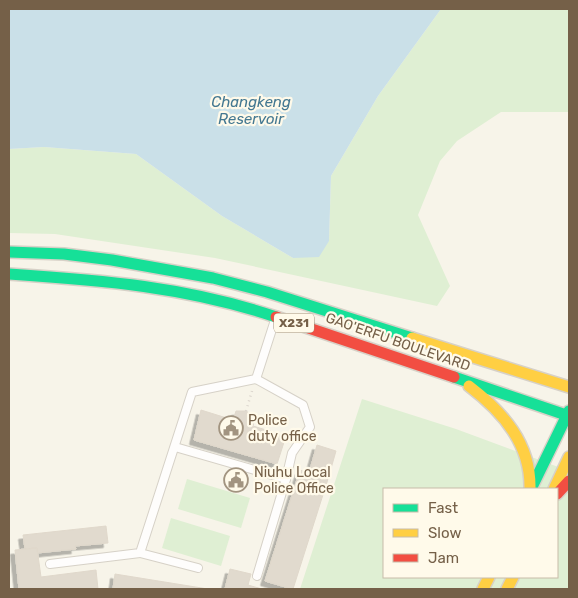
<svg xmlns="http://www.w3.org/2000/svg" width="578" height="598" font-family="Rubik,sans-serif">
<style>
.green{fill:#dfefd3;fill-rule:evenodd}
.water{fill:#cae0e8}
.building{fill:#e1dace;stroke:#e0d8cb;filter:url(#shadow)}
.lines{fill:none;stroke-linecap:round;stroke-linejoin:round}
.lane-casing{stroke:#d6d1c7;stroke-width:10}
.fast-casing{stroke:#d7d1c7;stroke-width:14}
.slow-casing{stroke:#d7d1c7;stroke-width:14}
.jam-casing{stroke:#d7d1c7;stroke-width:14}
.path{stroke:#dad4cc;stroke-width:2.5;stroke-dasharray:1 4;stroke-linecap:butt}
.lane{stroke:#fefdfc;stroke-width:8}
.fast{stroke:#16e098;stroke-width:11}
.slow{stroke:#ffcf43;stroke-width:11}
.jam{stroke:#f24e42;stroke-width:11}
.labels{text-anchor:middle;dominant-baseline:central;stroke-width:4.5;stroke-linejoin:round;paint-order:stroke}
.shield{fill:#fffaea;stroke:#9e8e79;stroke-width:1}
.shield-label{font-size:12px;font-weight:bold;fill:#756048}
.street-label{font-size:14px;fill:#756048;stroke:#fffaea}
.poi-label{font-size:14px;fill:#756048;stroke:#fffaea;text-anchor:start}
.water-label{font-size:15px;font-style:italic;fill:#447891;stroke:#fffaea}
</style>
<defs>
<filter id="shadow"><feDropShadow dx="-4.5" dy="4.5" stdDeviation="0" flood-color="#0004"/></filter>
</defs>
<rect width="100%" height="100%" fill="#f7f4e9"/>
<!-- green -->
<g class="green">
<path d="M441,9H569V112H501L457,141L440,161L418,215L450,286L437,306L215,258L55,234L9,233V149L44,147L136,154L222,216L293,258L329,241L331,176L378,96Z"/>
<path d="M362,399L456,429L569,471V589H300ZM384,489H557V577H384Z"/>
<path d="M187,479L250,498L241,528L178,509Z"/>
<path d="M171,518L230,536L221,566L162,548Z"/>
</g>
<!-- water -->
<path class="water" d="M9,9H441L378,96L331,176L329,241L319,257L293,258L222,216L136,154L44,147L9,149Z"/>
<!-- building -->
<g class="building">
<path d="M201,410L233,420L236,411H246L255,417L253,426L286,436L277,464L194,440Z"/>
<path d="M317,445L336,451L328,479L309,473Z"/>
<path d="M300,470L328,479L293,589H292L265,581Z"/>
<path d="M106,526L108,543L75,546L76,549L37,553V548L25,549L23,535Z"/>
<path d="M37,548L41,577L96,570L98,589H19L15,550Z"/>
<path d="M230,569L251,574L248,585L262,589H225Z"/>
<path d="M115,574L208,589H113Z"/>
</g>
<g class="lines">
<!-- lane casing -->
<g class="lane-casing">
<g id="lane">
<path d="M256,379L303,405L310,427L292,453L286,479L257,576"/>
<path d="M175,447L286,479"/>
<path d="M140,553L198,568"/>
<path d="M50,564L140,553L192,392L256,379L275,320"/>
</g>
</g>
<!-- fast casing -->
<g class="fast-casing">
<g id="fast">
<path d="M9,252L64,254L112,260L213,278L267,292L412,338"/>
<path d="M9,274C101,280 188,287 276,317"/>
<path d="M454,377L569,416"/>
<path d="M531,489L569,411"/>
</g>
</g>
<!-- slow casing -->
<g class="slow-casing">
<g id="slow">
<path d="M412,338L569,387"/>
<path d="M469,386C503,412 531,444 530,489"/>
<path d="M554,489L569,457"/>
<path d="M483,589L489,577"/>
<path d="M507,589L513,577"/>
</g>
</g>
<!-- jam casing -->
<g class="jam-casing">
<g id="jam">
<path d="M276,317L454,377"/>
<path d="M557,494L569,481"/>
</g>
</g>
<!-- path -->
<path class="path" d="M246,411L252,391"/>
<!-- lane -->
<use href="#lane" class="lane"/>
<!-- fast -->
<use href="#fast" class="fast"/>
<!-- slow -->
<use href="#slow" class="slow"/>
<!-- jam -->
<use href="#jam" class="jam"/>
</g>
<!-- icons -->
<defs>
<g id="civic-ring" transform="scale(1.25)"><circle r="9.5" fill="#fffaea" stroke="#a29480" stroke-width="1.5"/><path d="M-.6-6.5H3V-4.5H.6V-3L4-1V1h2V6H-6V1h2V-1L-.6-3ZM-1.2 2.5V6h2.4V2.5Z" fill="#a29480"/></g>
</defs>
<g fill-rule="evenodd">
<use href="#civic-ring" x="231" y="428"/>
<use href="#civic-ring" x="236" y="480"/>
</g>
<g class="labels">
<!-- shield labels -->
<rect class="shield" x="274" y="313.5" width="40" height="19" rx="4"/>
<g class="shield-label">
<text x="294" y="323">X231</text>
</g>
<!-- street labels -->
<g class="street-label">
<text transform="translate(398 342) rotate(19)">GAO'ERFU BOULEVARD</text>
</g>
<!-- poi labels -->
<g class="poi-label">
<text x="248" y="420">Police<tspan x="248" dy="16">duty office</tspan></text>
<text x="254" y="472">Niuhu Local<tspan x="254" dy="16">Police Office</tspan></text>
</g>
<!-- water labels -->
<g class="water-label">
<text x="251" y="102">Changkeng<tspan x="251" dy="17">Reservoir</tspan></text>
</g>
</g>
<!-- border -->
<rect width="578" height="598" fill="none" stroke="#756048" stroke-width="20"/>
<!-- legend -->
<rect x="383" y="488" width="175" height="90" fill="#fffaea" stroke="#c8bca9"/>
<rect x="393" y="504" width="25" height="8" fill="#16e098" stroke="#c8bca9"/>
<text x="428" y="513" font-size="15" fill="#756048">Fast</text>
<rect x="393" y="529" width="25" height="8" fill="#ffcf43" stroke="#c8bca9"/>
<text x="428" y="538" font-size="15" fill="#756048">Slow</text>
<rect x="393" y="554" width="25" height="8" fill="#f24e42" stroke="#c8bca9"/>
<text x="428" y="563" font-size="15" fill="#756048">Jam</text>
</svg>
